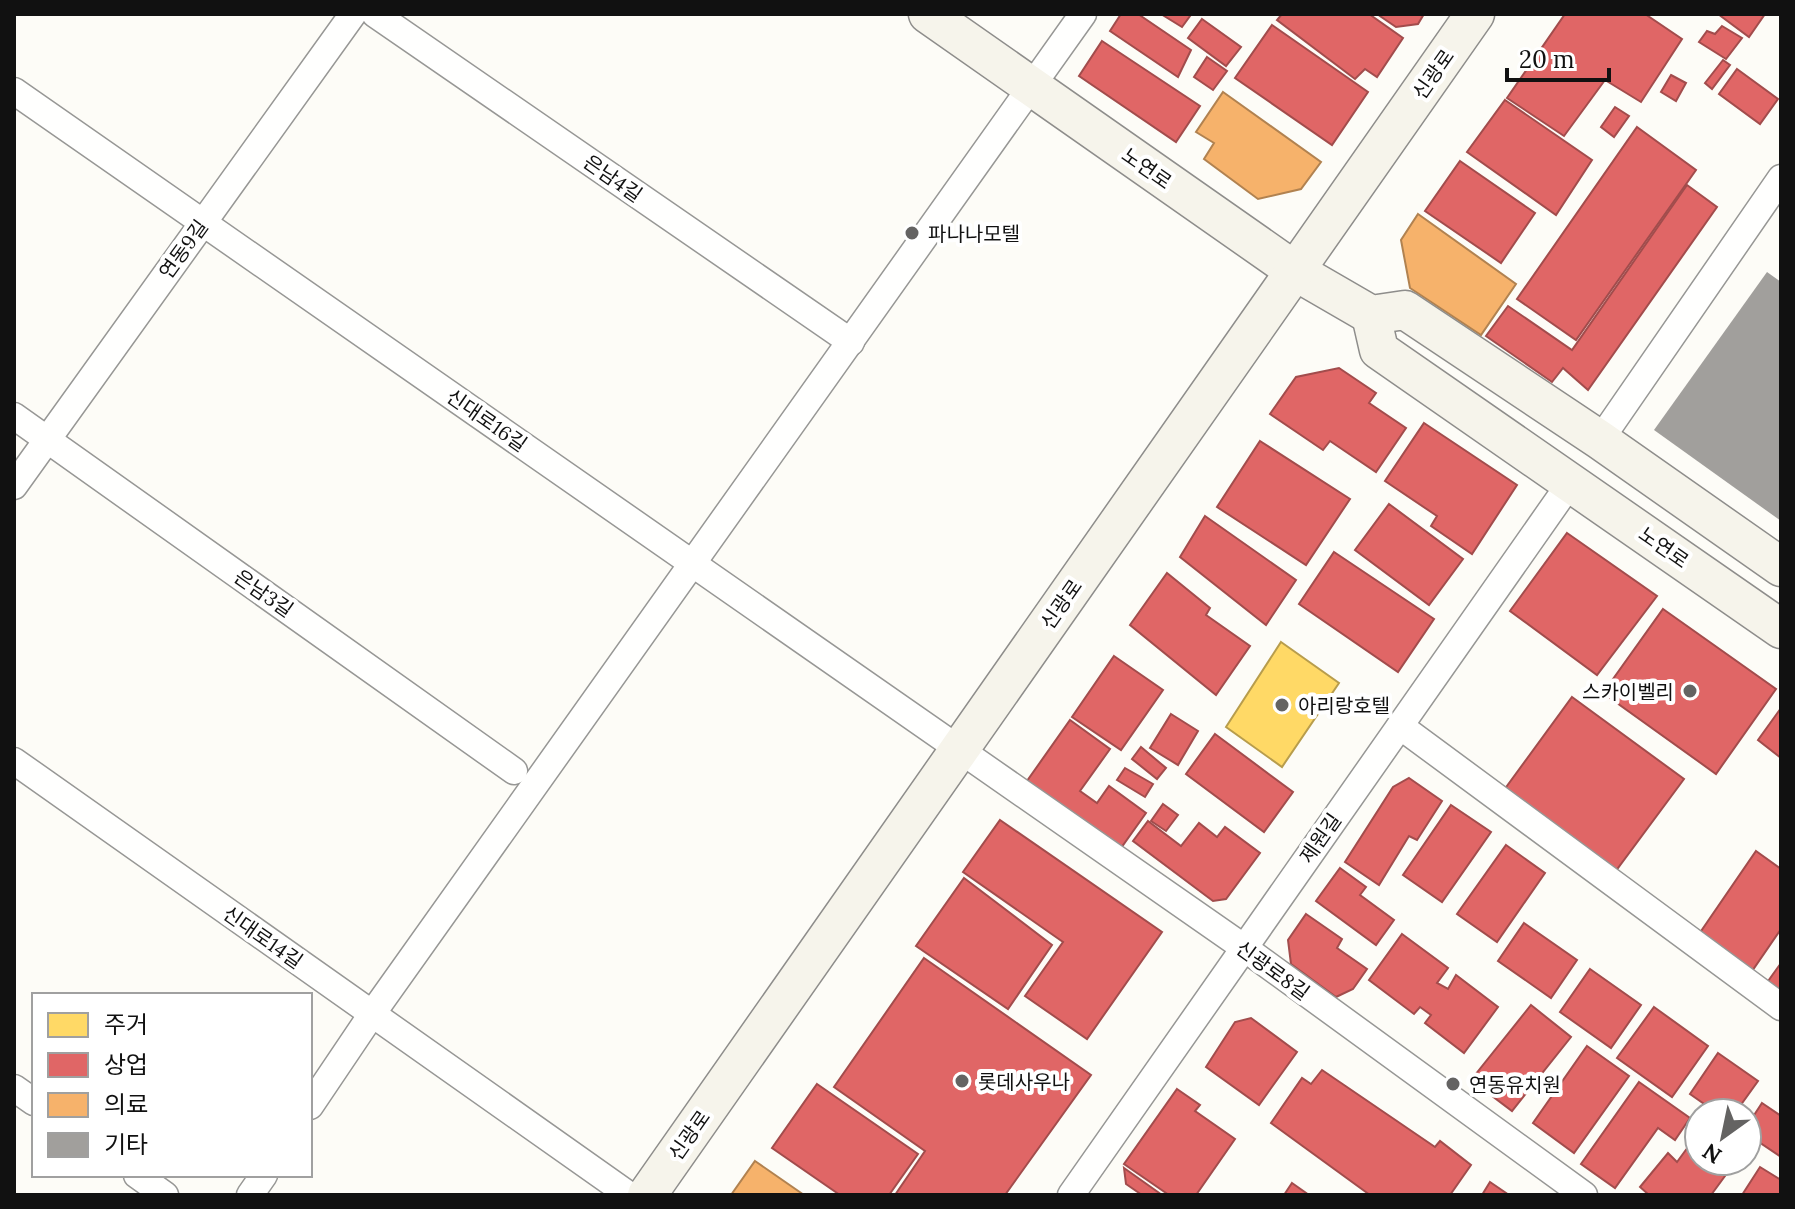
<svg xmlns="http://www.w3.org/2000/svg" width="1795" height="1209" font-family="Lora,'Noto Sans KR',serif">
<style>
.homes{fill:#ffd966;stroke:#b89d4c;stroke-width:2}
.shops{fill:#e06666;stroke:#a24c4c;stroke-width:2}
.health{fill:#f6b26b;stroke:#b18250;stroke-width:2}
.building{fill:#a19f9c}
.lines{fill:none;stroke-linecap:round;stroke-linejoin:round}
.street-casing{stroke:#979795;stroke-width:29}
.secondary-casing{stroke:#8e8d8b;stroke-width:41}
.street{stroke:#fffffe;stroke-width:26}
.secondary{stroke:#f6f4eb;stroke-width:38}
.poi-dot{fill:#646362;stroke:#fff;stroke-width:3}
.labels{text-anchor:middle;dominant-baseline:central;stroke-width:8;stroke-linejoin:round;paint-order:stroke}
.street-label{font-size:20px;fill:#111;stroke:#fff}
.poi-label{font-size:20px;fill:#111;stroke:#fff;text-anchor:start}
</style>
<rect width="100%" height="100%" fill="#fdfcf7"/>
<!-- homes -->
<path class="homes" d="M1281,642L1339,683L1282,767L1226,727Z"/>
<!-- shops -->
<g class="shops">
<path d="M1121,14H1138L1191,50L1178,77L1110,31Z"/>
<path d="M1161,14H1187L1190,16L1182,27Z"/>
<path d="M1282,14H1369L1403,38L1377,77L1365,69L1355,79L1277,20Z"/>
<path d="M1377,14H1424L1418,24L1396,27Z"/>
<path d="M1565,14H1645L1682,39L1641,102L1605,80L1564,136L1507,98Z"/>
<path d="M1718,14H1765L1749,37Z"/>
<path d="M1202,19L1241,47L1226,66L1188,38Z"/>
<path d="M1272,25L1368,92L1332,145L1235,78Z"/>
<path d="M1722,26L1742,38L1726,59L1699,42L1707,31L1715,34Z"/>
<path d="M1102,41L1200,106L1176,142L1079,76Z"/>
<path d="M1207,57L1227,71L1213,90L1194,77Z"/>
<path d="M1723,60L1730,65L1712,89L1705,83Z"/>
<path d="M1737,69L1778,99L1760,124L1719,94Z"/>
<path d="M1671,75L1686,83L1676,101L1661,92Z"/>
<path d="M1505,100L1592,160L1556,215L1467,152Z"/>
<path d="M1615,107L1629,116L1614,137L1601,127Z"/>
<path d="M1637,127L1696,170L1576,340L1517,299Z"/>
<path d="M1460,161L1535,213L1501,263L1425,211Z"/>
<path d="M1687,185L1717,207L1588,390L1563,368L1552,382L1486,336L1508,306L1572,350Z"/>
<path d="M1339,368L1376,393L1369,403L1406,428L1376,472L1330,441L1323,450L1270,414L1296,377Z"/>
<path d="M1424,423L1517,485L1472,554L1431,526L1437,516L1385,481Z"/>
<path d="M1260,441L1350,499L1306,565L1217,507Z"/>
<path d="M1389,504L1463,559L1429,605L1355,550Z"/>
<path d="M1205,516L1296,580L1266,625L1180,557Z"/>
<path d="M1567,533L1657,596L1597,675L1510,611Z"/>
<path d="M1334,552L1434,619L1398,672L1299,604Z"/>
<path d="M1167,573L1210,608L1206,615L1250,646L1216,695L1130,625Z"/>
<path d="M1663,609L1776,689L1716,774L1603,693Z"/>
<path d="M1114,656L1163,690L1121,750L1072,717Z"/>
<path d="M1572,697L1684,779L1615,872L1504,790Z"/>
<path d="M1781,708V758L1758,740Z"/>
<path d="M1171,714L1198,731L1178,765L1150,748Z"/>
<path d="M1070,720L1110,749L1080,791L1097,803L1109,786L1146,813L1116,855L1022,788Z"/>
<path d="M1215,734L1293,792L1264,832L1186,774Z"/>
<path d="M1141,747L1166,768L1157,779L1132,759Z"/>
<path d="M1125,768L1153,784L1145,797L1117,780Z"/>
<path d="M1409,778L1442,801L1417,840L1409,836L1379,885L1345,862L1393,787Z"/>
<path d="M1163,804L1178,815L1166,831L1151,821Z"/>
<path d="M1451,805L1491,832L1442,902L1403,875Z"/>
<path d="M1000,820L1162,932L1087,1039L1025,996L1063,942L963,872Z"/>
<path d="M1148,821L1181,846L1199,823L1217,837L1225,827L1260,853L1226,899L1213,901L1133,841Z"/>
<path d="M1506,845L1545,873L1497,942L1457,914Z"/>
<path d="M1756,851L1781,869V929L1750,974L1697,937Z"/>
<path d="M1340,868L1366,887L1360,895L1394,920L1376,945L1316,901Z"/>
<path d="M964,878L1052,945L1008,1009L916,946Z"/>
<path d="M1306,914L1342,939L1337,948L1367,969L1353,989L1336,997L1291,964L1288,940Z"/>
<path d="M1524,923L1577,960L1551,998L1498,961Z"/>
<path d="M1402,934L1448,968L1437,983L1448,989L1456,975L1498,1007L1464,1053L1425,1023L1431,1015L1420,1007L1414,1014L1369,980Z"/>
<path d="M924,958L1091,1075L1005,1195H895L925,1151L834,1087Z"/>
<path d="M1781,963V994L1766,984Z"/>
<path d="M1590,969L1641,1005L1611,1048L1560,1012Z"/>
<path d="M1531,1005L1571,1037L1512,1111L1471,1080Z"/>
<path d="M1654,1007L1708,1046L1672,1097L1617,1058Z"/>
<path d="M1251,1018L1297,1052L1259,1105L1206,1067L1235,1022Z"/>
<path d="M1587,1046L1629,1076L1574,1153L1533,1123Z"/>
<path d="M1718,1053L1758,1081L1735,1113H1717L1690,1094Z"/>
<path d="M1322,1070L1435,1147L1440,1141L1471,1165L1450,1195H1370L1271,1123L1302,1078L1311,1084Z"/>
<path d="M1639,1082L1690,1118L1675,1140L1658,1128L1615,1188L1581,1164Z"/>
<path d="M817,1084L918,1154L889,1195H840L772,1148Z"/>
<path d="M1177,1089L1200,1105L1195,1111L1235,1139L1196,1195H1169L1124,1164Z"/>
<path d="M1762,1103L1781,1116V1157L1747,1134V1126Z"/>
<path d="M1699,1132V1161H1736L1711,1195H1649L1640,1187L1668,1153L1677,1162Z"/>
<path d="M1760,1167L1781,1180V1195H1742Z"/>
<path d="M1124,1168L1162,1195H1142L1126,1184Z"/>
<path d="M1490,1182L1509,1195H1482Z"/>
<path d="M1292,1183L1309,1195H1284Z"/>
</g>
<!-- health -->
<g class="health">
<path d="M1223,92L1321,162L1301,189L1258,199L1204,159L1214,143L1196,132Z"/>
<path d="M1418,214L1516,284L1481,335L1410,288L1401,240Z"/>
<path d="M755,1161L804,1195H731Z"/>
</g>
<!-- building -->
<path class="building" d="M1767,272L1781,282V521L1654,430Z"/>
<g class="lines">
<!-- street casing -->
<g class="street-casing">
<g id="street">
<path d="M375,14L851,342"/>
<path d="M14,91L1243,947L1584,1195"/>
<path d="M14,416L514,771"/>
<path d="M1600,440L1781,178"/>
<path d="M14,486L353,14"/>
<path d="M1400,726L1781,1007"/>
<path d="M14,761L629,1195"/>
<path d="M14,1088L34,1102"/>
<path d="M310,1106L372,1014L1083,14"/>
<path d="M137,1175L165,1195"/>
<path d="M250,1195L264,1175"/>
<path d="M1071,1195L1571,482"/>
</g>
</g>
<!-- secondary casing -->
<g class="secondary-casing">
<g id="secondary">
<path d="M928,14L1295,271L1371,315L1405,310L1600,440L1781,567"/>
<path d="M1371,315L1379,350L1781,629"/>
<path d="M647,1195L1475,14"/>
</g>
</g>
<!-- street -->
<use href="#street" class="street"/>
<!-- secondary -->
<use href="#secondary" class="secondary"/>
</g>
<!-- markers -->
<g class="poi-dot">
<circle cx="912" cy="233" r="8"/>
<circle cx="1690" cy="691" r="8"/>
<circle cx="1282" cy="705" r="8"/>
<circle cx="962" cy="1081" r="8"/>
<circle cx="1453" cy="1084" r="8"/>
</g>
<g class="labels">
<!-- street labels -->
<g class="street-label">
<text transform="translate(1433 74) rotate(-55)">신광로</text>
<text transform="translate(1147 168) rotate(35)">노연로</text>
<text transform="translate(613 178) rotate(35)">은남4길</text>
<text transform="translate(183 249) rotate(-54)">연동9길</text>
<text transform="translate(487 420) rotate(35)">신대로16길</text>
<text transform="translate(1664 547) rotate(35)">노연로</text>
<text transform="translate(264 593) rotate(35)">은남3길</text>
<text transform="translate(1061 604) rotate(-55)">신광로</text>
<text transform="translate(1320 838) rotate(-55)">제원길</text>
<text transform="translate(263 937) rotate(35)">신대로14길</text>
<text transform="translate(1273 970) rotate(36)">신광로8길</text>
<text transform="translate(689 1135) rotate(-55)">신광로</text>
</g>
<!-- poi labels -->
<g class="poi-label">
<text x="928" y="233">파나나모텔</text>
<text x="1674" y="691" text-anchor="end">스카이벨리</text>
<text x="1298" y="705">아리랑호텔</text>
<text x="978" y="1081">롯데사우나</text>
<text x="1469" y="1084">연동유치원</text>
</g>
</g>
<!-- border -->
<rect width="1795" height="1209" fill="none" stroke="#111111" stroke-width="32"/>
<!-- legend -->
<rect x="32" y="993" width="280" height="184" fill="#ffffff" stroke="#a0a0a0" stroke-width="2"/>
<rect x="48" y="1013" width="40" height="24" fill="#ffd966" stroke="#a0a0a0" stroke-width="2"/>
<text x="104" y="1033" font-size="24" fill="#111111">주거</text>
<rect x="48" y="1053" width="40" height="24" fill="#e06666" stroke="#a0a0a0" stroke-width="2"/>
<text x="104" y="1073" font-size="24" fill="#111111">상업</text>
<rect x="48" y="1093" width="40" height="24" fill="#f6b26b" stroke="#a0a0a0" stroke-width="2"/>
<text x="104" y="1113" font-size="24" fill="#111111">의료</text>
<rect x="48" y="1133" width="40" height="24" fill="#a19f9c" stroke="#a0a0a0" stroke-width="2"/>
<text x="104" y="1153" font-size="24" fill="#111111">기타</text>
<!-- north arrow -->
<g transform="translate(1723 1137) rotate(213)"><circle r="38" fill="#ffffff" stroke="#a0a0a0" stroke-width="2"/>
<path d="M0-6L14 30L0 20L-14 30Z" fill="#646362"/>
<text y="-12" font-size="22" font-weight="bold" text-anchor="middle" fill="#111111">N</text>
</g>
<!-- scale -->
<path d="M1507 68v12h102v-12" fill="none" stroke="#111111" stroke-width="4"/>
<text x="1519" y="68" font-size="24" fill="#111111" stroke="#ffffff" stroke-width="6" paint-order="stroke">20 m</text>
</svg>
